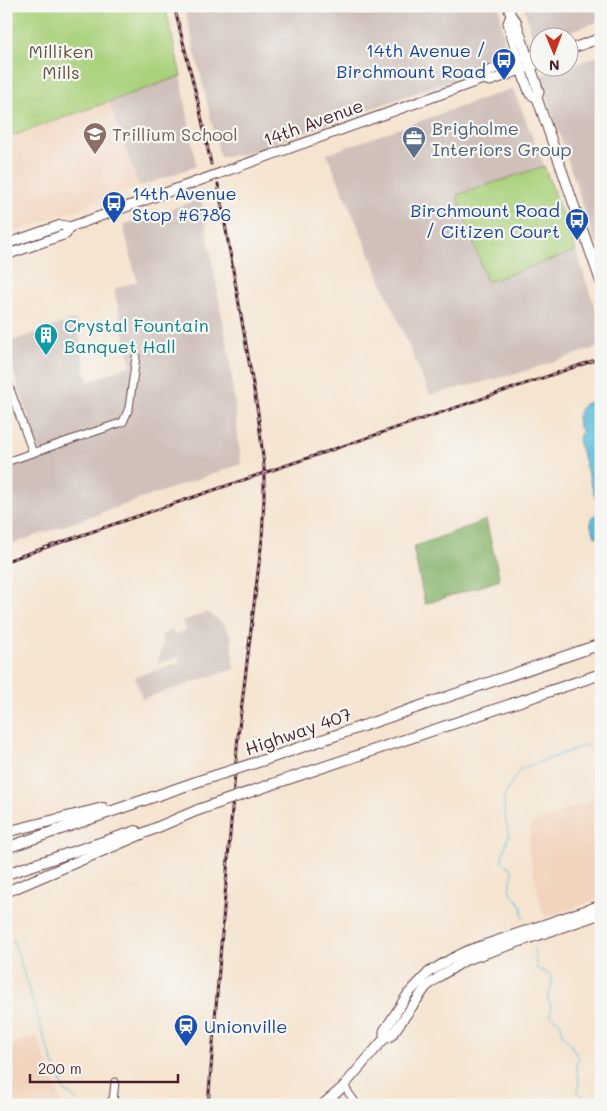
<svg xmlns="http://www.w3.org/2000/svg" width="607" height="1111" font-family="Mali,sans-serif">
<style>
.built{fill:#f2d4be}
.industrial{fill:#cfc0ba}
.green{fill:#aad17c;stroke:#7a7854}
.forest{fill:#87b36c;stroke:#68694c}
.water{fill:#5bbdd9;stroke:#526e82}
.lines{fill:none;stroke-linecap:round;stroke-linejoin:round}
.stream{stroke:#5bbdd9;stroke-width:1}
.minor-casing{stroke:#643d44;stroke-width:9}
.major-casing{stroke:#643d44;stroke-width:11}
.highway-casing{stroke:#643d44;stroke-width:12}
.minor{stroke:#fff;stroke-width:7}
.major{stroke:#fff;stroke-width:9}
.highway{stroke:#fff;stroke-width:10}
.rail-casing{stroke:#4a1f2b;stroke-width:3}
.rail{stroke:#f6f6f2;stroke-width:1;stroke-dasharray:4;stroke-linecap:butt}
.highway-bridge-casing{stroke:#643d44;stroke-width:12;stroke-linecap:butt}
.highway-bridge{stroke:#fff;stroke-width:10}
.labels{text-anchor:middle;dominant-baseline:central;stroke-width:4.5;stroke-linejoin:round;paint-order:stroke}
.transit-label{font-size:18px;fill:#164399;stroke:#f6f6f2;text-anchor:end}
.park-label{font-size:18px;fill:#675443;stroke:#f6f6f2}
.street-label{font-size:18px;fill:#4a1f2b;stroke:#f6f6f2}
.service-label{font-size:18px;fill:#4e5e75;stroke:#f6f6f2;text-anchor:start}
.education-label{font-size:18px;fill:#785e54;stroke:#f6f6f2;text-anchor:start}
.culture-label{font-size:18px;fill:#0d838f;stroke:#f6f6f2;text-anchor:start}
</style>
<rect width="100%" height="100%" fill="#f6f6f2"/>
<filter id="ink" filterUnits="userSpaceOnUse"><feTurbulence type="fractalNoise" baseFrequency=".02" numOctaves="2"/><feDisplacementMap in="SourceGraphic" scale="10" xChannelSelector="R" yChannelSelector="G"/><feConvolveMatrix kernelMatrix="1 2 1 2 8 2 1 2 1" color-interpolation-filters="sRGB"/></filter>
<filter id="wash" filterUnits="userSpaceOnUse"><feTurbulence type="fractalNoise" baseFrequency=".0096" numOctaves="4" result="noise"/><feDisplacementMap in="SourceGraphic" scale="20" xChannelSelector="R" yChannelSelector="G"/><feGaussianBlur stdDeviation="1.12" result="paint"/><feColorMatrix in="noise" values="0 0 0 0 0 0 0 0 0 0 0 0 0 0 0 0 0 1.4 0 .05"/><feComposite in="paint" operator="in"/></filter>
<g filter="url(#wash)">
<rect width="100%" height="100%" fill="#f5e4d0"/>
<!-- built -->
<g class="built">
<path d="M109,102L139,187L6,235V138Z"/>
<path d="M601,796V898L544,918L528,849L531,824Z"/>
<path d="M37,1036L62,1105H6V1047Z"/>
</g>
<!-- industrial -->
<g class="industrial">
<path d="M184,6H439L440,9L448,6H499L507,60L241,155L220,157Z"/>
<path d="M524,6H601V21L552,37L540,38L539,42L534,44Z"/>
<path d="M601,55V245L598,246L593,237L540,75L564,68H570V66Z"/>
<path d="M181,76L196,166L139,187L109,102Z"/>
<path d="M513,88L544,166L457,195L487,282L576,251L601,326V346L516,374L430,395L327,154Z"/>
<path d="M201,199L230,361L241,464L6,546V469L41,457L6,349V343L76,319L88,382L131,365L114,289L137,281L123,225Z"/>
<path d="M208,612L224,625L231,636L234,669L142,699L135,677L180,662L179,657L157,664L163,643L161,635L172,630L175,635L186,630L182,621Z"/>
</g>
<!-- green -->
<g class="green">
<path d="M6,6H165L181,76L6,138Z"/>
<path d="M544,166L576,251L487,282L457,195Z"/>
</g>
<!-- forest -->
<path class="forest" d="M486,520L500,580L425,604L413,547Z"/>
<!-- water -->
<path class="water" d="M591,402L596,405L601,404V538L595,536L591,526V518L597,514L598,507L578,440L582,431L578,426L577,416L584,404Z"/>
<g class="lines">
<!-- stream -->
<g class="stream">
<path d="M6,918L9,925"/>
<path d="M523,919L522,907L509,889L513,872L509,866L502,863V856L509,836L505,816L504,796L520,769L601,740"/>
<path d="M13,939L44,1038L64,1090L78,1101"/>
<path d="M534,948L537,969L545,972L551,976L552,987L547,997L551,1006L550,1015L561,1023L562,1034L570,1043L579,1059L576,1063L579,1084L578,1093L590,1102L591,1105"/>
</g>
</g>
</g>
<g filter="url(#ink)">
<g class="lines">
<!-- minor casing -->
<g class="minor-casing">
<g id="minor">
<path d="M591,254L601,251"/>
<path d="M6,378L33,453"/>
<path d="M6,462L123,422L129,408L136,357"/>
<path d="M344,1086L357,1105"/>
<path d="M113,1101L115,1082"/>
</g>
</g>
<!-- major casing -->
<g class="major-casing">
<g id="major">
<path d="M508,6L511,16L508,23L524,78L530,94L537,98"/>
<path d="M511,16L516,21L539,92L537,98L601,283"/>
<path d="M570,49L601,38"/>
<path d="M483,79L490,81L540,63"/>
<path d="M6,244L61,225L70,227L483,79L489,71L540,53"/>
<path d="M6,255L66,234L70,227"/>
<path d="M384,1039V1031L408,994L429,972L449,960L469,950L601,905"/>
<path d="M107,1105L113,1101"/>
<path d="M322,1105L342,1088L384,1039L391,1036L426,987L440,976L466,960L601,914"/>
</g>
</g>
<!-- highway casing -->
<g class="highway-casing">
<g id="highway">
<path d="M264,760L601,644"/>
<path d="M264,787L601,674"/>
<path d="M6,832L103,808"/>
<path d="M6,848L202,780"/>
<path d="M6,874L136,831"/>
<path d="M6,892L198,810"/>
</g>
</g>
<!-- minor -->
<use href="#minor" class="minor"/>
<!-- major -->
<use href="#major" class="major"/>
<!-- highway -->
<use href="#highway" class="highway"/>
<!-- rail casing -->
<g class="rail-casing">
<g id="rail">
<path d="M174,6L199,106L211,164"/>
<path d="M6,561L601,358"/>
<path d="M208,1105L238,736L262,539L264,499V466L258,413L218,184"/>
</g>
</g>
<!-- rail -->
<use href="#rail" class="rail"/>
<!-- highway-bridge casing -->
<g class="highway-bridge-casing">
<g id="highway-bridge">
<path d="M202,780L264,760"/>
<path d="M198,810L264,787"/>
</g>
</g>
<!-- highway-bridge -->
<use href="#highway-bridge" class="highway-bridge"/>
</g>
</g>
<!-- icons -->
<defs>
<g id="bus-pin" transform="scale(1.25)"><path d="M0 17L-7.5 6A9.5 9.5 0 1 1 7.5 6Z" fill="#1a4fb4" stroke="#f6f6f2"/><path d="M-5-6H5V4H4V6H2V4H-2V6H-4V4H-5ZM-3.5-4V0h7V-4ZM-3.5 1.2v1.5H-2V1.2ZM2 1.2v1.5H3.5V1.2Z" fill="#fff"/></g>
<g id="school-pin" transform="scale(1.25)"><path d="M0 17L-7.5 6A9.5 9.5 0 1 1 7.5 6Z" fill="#8d6e63" stroke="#f6f6f2"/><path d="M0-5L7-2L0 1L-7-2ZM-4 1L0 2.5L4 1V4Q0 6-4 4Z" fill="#fff"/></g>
<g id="office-pin" transform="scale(1.25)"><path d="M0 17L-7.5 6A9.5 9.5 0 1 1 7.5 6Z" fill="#5c6f8a" stroke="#f6f6f2"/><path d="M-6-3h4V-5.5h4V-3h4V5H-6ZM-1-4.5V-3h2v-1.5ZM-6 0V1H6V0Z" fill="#fff"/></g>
<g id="building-pin" transform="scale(1.25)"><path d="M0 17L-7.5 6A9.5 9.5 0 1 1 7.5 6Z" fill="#0f9aa8" stroke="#f6f6f2"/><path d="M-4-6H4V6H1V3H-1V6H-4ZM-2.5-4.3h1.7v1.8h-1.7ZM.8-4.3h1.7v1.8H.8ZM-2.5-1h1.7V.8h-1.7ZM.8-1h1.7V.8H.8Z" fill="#fff"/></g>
<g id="station-pin" transform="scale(1.25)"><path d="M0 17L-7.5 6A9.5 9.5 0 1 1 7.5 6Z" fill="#1a4fb4" stroke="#f6f6f2"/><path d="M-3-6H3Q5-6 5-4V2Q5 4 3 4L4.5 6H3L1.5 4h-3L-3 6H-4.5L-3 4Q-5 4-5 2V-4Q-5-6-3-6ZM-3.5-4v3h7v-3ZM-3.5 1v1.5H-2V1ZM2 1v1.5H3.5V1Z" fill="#fff"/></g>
</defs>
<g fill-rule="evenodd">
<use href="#bus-pin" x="504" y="60"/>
<use href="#school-pin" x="95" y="134"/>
<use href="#office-pin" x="414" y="138"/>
<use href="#bus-pin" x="114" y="203"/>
<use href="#bus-pin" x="577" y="220"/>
<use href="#building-pin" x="46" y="335"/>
<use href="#station-pin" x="186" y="1026"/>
</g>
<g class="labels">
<!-- transit labels -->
<g class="transit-label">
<text x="486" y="50">14th Avenue /<tspan x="486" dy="21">Birchmount Road</tspan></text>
<text x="132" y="193" text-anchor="start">14th Avenue<tspan x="132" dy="21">Stop #6786</tspan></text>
<text x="560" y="210">Birchmount Road<tspan x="560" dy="21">/ Citizen Court</tspan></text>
<text x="204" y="1026" text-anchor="start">Unionville</text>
</g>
<!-- park labels -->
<g class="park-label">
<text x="61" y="51">Milliken<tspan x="61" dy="21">Mills</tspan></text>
</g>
<!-- street labels -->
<g class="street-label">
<text transform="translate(313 122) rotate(-20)">14th Avenue</text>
<text transform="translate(298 731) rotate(-19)">Highway 407</text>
</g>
<!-- service labels -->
<g class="service-label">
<text x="432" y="128">Brigholme<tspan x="432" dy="21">Interiors Group</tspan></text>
</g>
<!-- education labels -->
<g class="education-label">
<text x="112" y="134">Trillium School</text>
</g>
<!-- culture labels -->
<g class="culture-label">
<text x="64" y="325">Crystal Fountain<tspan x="64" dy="21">Banquet Hall</tspan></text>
</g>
</g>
<!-- margin -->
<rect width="607" height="1111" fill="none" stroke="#f6f6f2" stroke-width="25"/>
<!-- north arrow -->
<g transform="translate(554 52) rotate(179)"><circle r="24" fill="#f6f6f2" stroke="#b1a0a2"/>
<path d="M0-4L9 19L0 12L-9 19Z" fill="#c8321e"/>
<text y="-8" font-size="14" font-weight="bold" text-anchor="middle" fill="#4a1f2b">N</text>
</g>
<!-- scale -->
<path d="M30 1074v8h148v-8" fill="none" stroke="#4a1f2b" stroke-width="2.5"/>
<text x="38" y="1074" font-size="15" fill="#4a1f2b" stroke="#f6f6f2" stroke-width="4" paint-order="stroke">200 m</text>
</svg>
